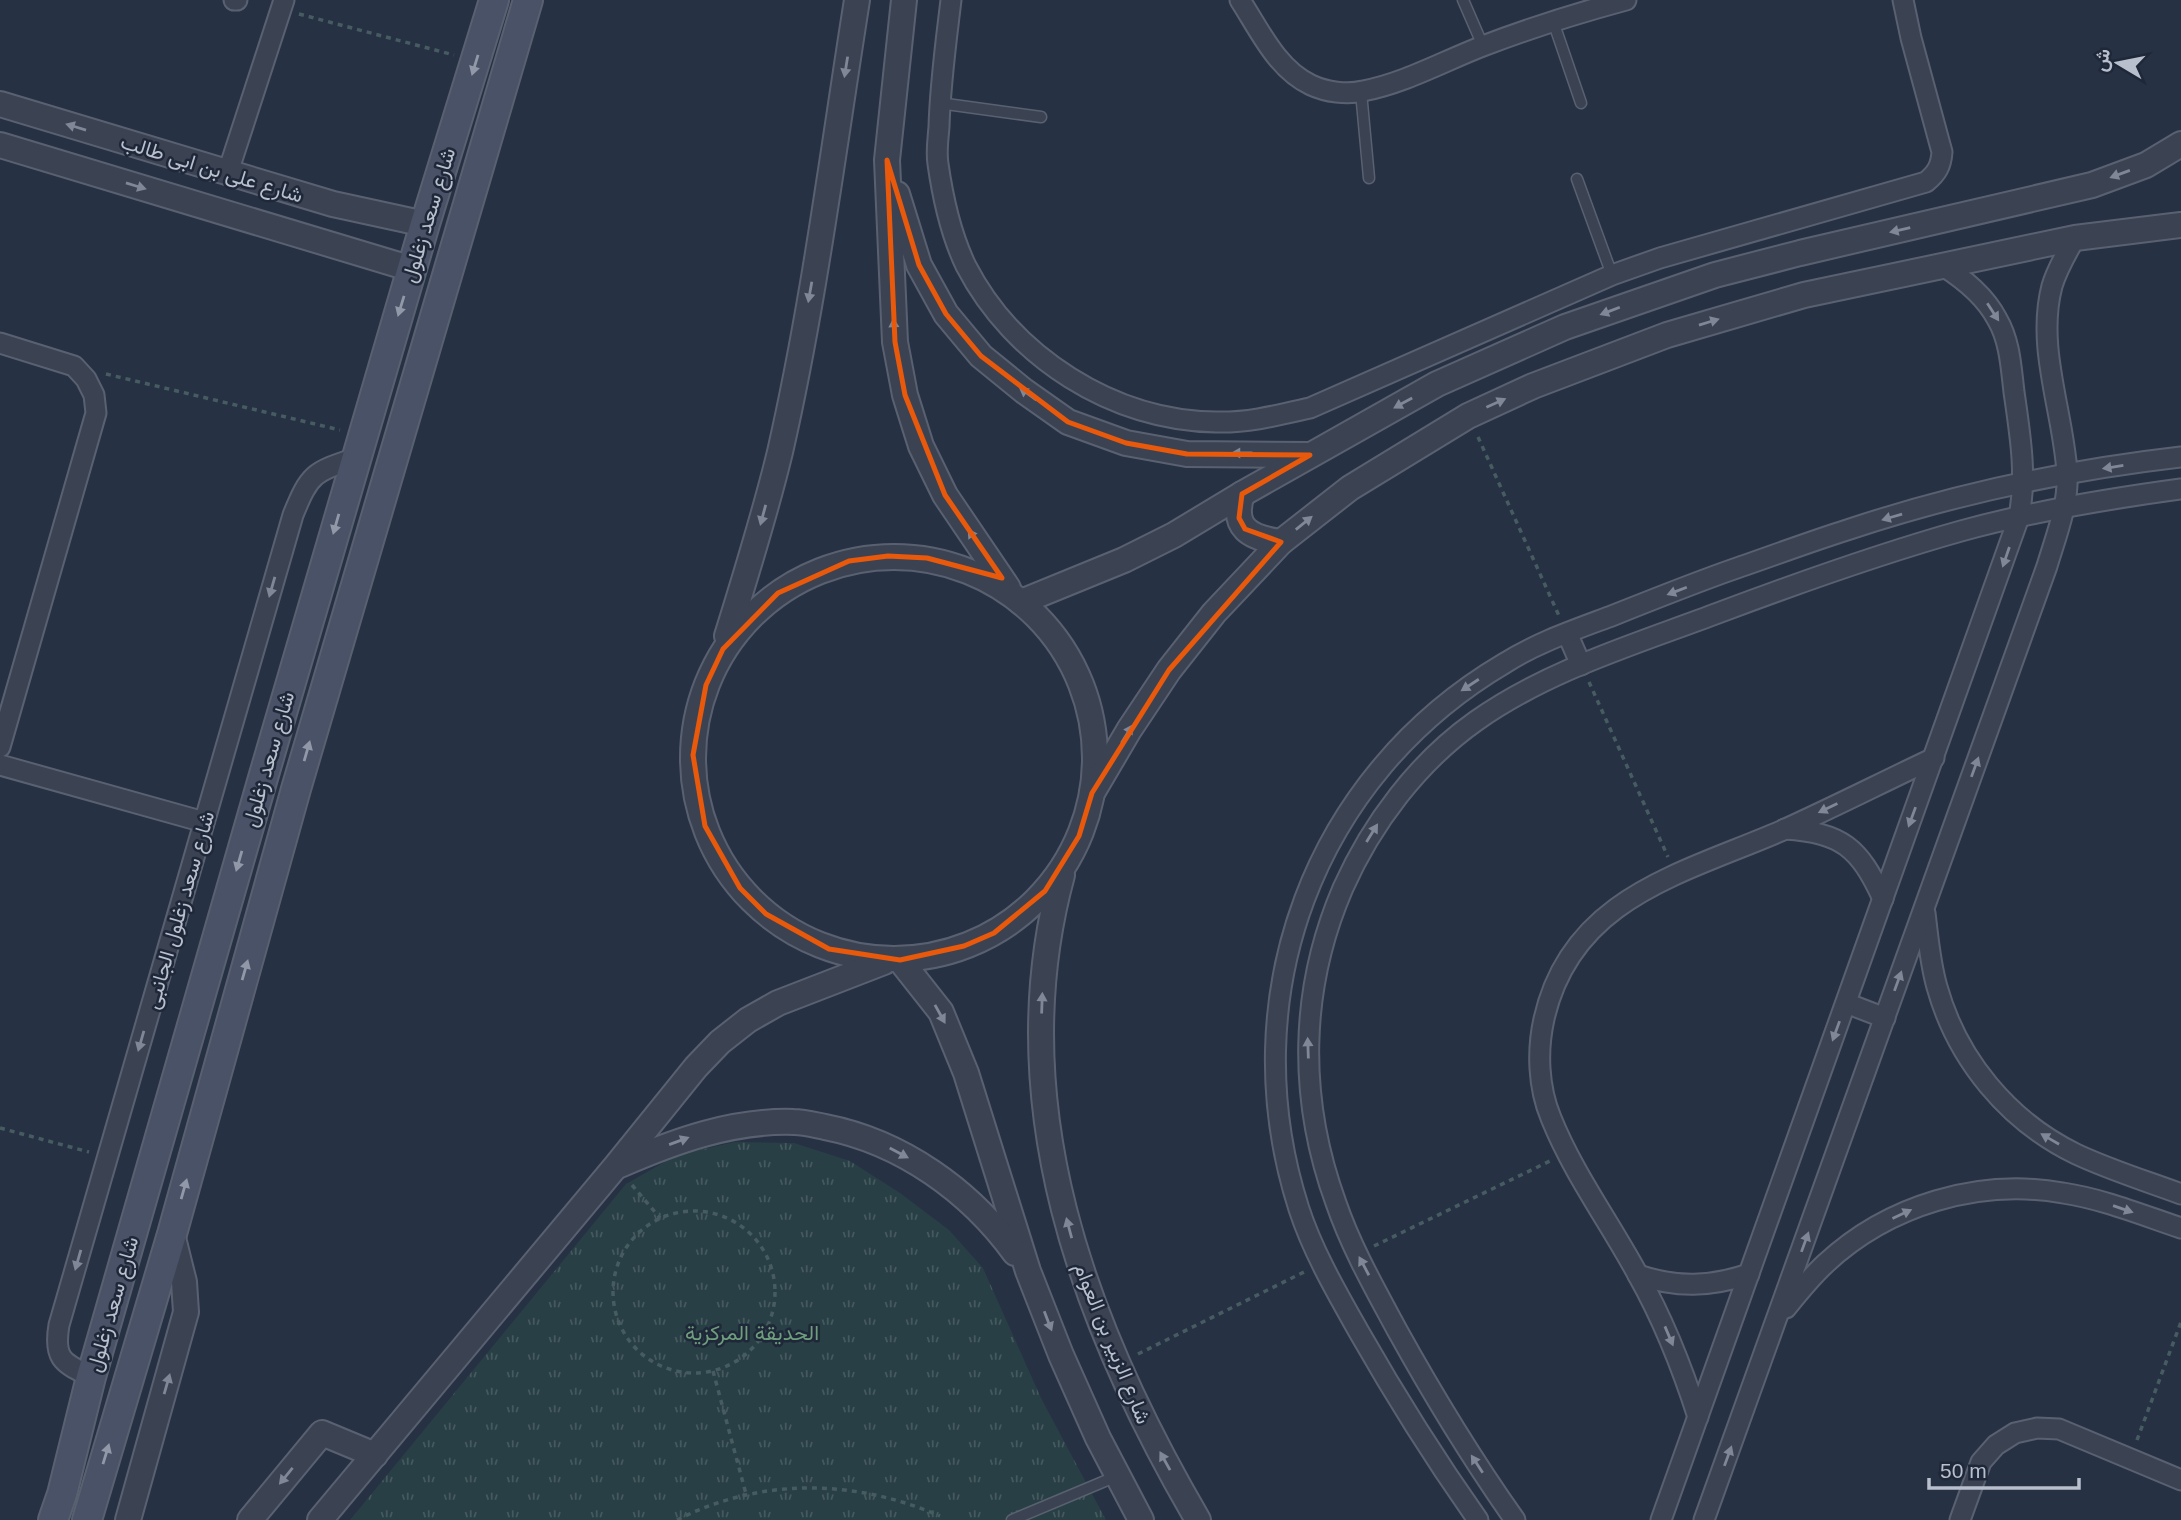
<svg xmlns="http://www.w3.org/2000/svg" width="2181" height="1520" font-family="Helvetica,Vazirmatn,sans-serif">
<style>
.park{fill:url(#park-tufts)}
.lines{fill:none;stroke-linecap:round;stroke-linejoin:round}
.service-casing{stroke:#596171;stroke-width:13}
.minor-casing{stroke:#596171;stroke-width:23}
.tertiary-casing{stroke:#596171;stroke-width:28}
.secondary-casing{stroke:#596171;stroke-width:32}
.path{stroke:#475c61;stroke-width:3.5;stroke-dasharray:5 5;stroke-linecap:butt}
.service{stroke:#3b4353;stroke-width:10}
.minor{stroke:#3b4353;stroke-width:19}
.tertiary{stroke:#3b4353;stroke-width:24}
.secondary{stroke:#495266;stroke-width:28}
.oneway{fill:#9199a9}
.oneway2{fill:#808796}
.marked{fill:none;stroke:#e8590c;stroke-width:5;stroke-linejoin:round}
.labels{text-anchor:middle;dominant-baseline:central;stroke-width:5;stroke-linejoin:round;paint-order:stroke}
.street-label{font-size:21px;fill:#b8bfcd;stroke:#1f2839}
.park-label{font-size:21px;fill:#6f9e7d;stroke:#1f2839}
</style>
<defs>
<pattern id="park-tufts" width="24" height="20" patternUnits="userSpaceOnUse" patternTransform="scale(1.75)"><rect width="24" height="20" fill="#283f45"/><path d="M3 7l-1-3M5 7V3M7 7l1-3M15 17l-1-3M17 17v-4M19 17l1-3" fill="none" stroke="#45595f"/></pattern>
</defs>
<rect width="100%" height="100%" fill="#263144"/>
<!-- park -->
<path class="park" d="M735,1142L794,1143L850,1161L900,1193L949,1230L983,1268L1041,1398L1106,1520H350L626,1184L677,1155Z"/>
<g class="lines">
<!-- service casing -->
<g class="service-casing">
<g id="service">
<path d="M1463,0L1483,46"/>
<path d="M1553,21L1581,103"/>
<path d="M1361,92L1369,178"/>
<path d="M939,103L1041,117"/>
<path d="M1577,179L1612,275"/>
<path d="M1012,1520L1117,1476"/>
</g>
</g>
<!-- minor casing -->
<g class="minor-casing">
<g id="minor">
<path d="M234,0H237"/>
<path d="M951,0C946,42 940,85 939,127C938,139 936,152 938,164C943,199 951,235 966,266C1013,357 1113,421 1216,422C1248,423 1279,415 1310,408L1612,275L1660,258L1926,182C1937,173 1941,166 1942,152L1911,38L1903,0"/>
<path d="M1240,0C1260,31 1277,69 1311,85C1326,92 1347,95 1363,91C1405,83 1444,61 1483,46C1530,28 1578,13 1626,0"/>
<path d="M228,172L284,0"/>
<path d="M0,343L74,366L86,379L94,395L96,413L0,747"/>
<path d="M1567,633L1581,665"/>
<path d="M0,765L204,822"/>
<path d="M1785,829C1842,833 1859,847 1883,899"/>
<path d="M1925,913C1928,937 1930,963 1937,987C1957,1059 2008,1121 2076,1154C2110,1170 2146,1181 2181,1194"/>
<path d="M1846,1003L1885,1018"/>
<path d="M1638,1275C1677,1288 1710,1287 1749,1274"/>
<path d="M1786,1308C1798,1293 1811,1277 1825,1264C1888,1205 1979,1178 2063,1193C2103,1199 2142,1215 2181,1228"/>
<path d="M91,1377C64,1363 53,1360 59,1325L293,515C310,473 314,472 356,458"/>
<path d="M1698,1417C1682,1367 1664,1321 1638,1275C1610,1223 1573,1173 1551,1118C1538,1087 1537,1050 1544,1019C1571,898 1681,874 1781,831C1832,808 1883,782 1934,758"/>
<path d="M1478,1520C1435,1459 1396,1397 1359,1332C1337,1293 1313,1252 1299,1209C1231,998 1313,776 1505,663C1538,642 1577,629 1614,615C1654,599 1694,583 1734,569C1772,556 1809,542 1847,530C1955,494 2068,470 2181,457"/>
<path d="M1515,1520C1472,1459 1433,1395 1397,1330C1375,1289 1351,1247 1336,1203C1298,1099 1299,990 1343,888C1372,823 1418,762 1476,721C1548,670 1636,644 1718,613C1798,583 1879,554 1961,531C2033,511 2107,499 2181,489"/>
<path d="M1661,1520L2019,517C2027,475 2020,434 2014,392C2011,367 2010,341 1997,319C1985,296 1965,280 1943,266"/>
<path d="M1704,1520L2047,566C2056,536 2069,504 2067,472C2063,411 2036,347 2052,286C2057,269 2066,254 2075,238"/>
<path d="M1960,1520L1981,1462L1996,1445L2015,1433L2037,1428L2059,1429L2181,1480"/>
</g>
</g>
<!-- tertiary casing -->
<g class="tertiary-casing">
<g id="tertiary">
<path d="M904,0L887,160L895,342L905,395L921,446L945,495L1008,588"/>
<path d="M0,104L333,204L425,224"/>
<path d="M0,145L412,269"/>
<path d="M897,194L919,265L946,314L981,356L1024,391L1068,422L1126,443L1187,454L1310,455"/>
<path d="M1242,494C1231,528 1250,538 1281,542"/>
<circle cx="894" cy="758" r="201"/>
<path d="M1021,602L1124,560L1174,535L1242,494L1437,384L1565,327L1715,275L1800,253L2092,185L2146,165L2181,144"/>
<path d="M727,636C746,575 765,514 780,452C814,303 833,151 857,0"/>
<path d="M1092,793L1129,730L1169,670L1214,613L1281,542L1350,488L1468,416L1533,386L1667,335L1804,295L2075,238L2181,225"/>
<path d="M1062,875C1000,1102 1084,1325 1198,1520"/>
<path d="M900,960L941,1012L966,1073L1028,1271L1061,1355L1098,1438L1141,1520"/>
<path d="M620,1165C675,1141 733,1120 794,1122C804,1122 815,1125 825,1127C902,1142 970,1191 1015,1253"/>
<path d="M128,1520L186,1312L184,1282L172,1234"/>
<path d="M250,1520L322,1433L375,1455"/>
<path d="M320,1520L616,1166L696,1067L720,1042L748,1020L778,1003L884,962"/>
</g>
</g>
<!-- secondary casing -->
<g class="secondary-casing">
<g id="secondary">
<path d="M53,1520L62,1494L91,1377L263,778L425,224L494,0"/>
<path d="M87,1520L172,1234L296,789L528,0"/>
</g>
</g>
<!-- path -->
<g class="path">
<path d="M299,14L454,55"/>
<path d="M106,374L340,430"/>
<path d="M1478,437L1560,618"/>
<path d="M1589,682L1668,857"/>
<path d="M0,1128L89,1152"/>
<path d="M632,1185L660,1218"/>
<circle cx="694" cy="1292" r="81"/>
<path d="M1374,1246L1550,1161"/>
<path d="M1138,1354L1304,1272"/>
<path d="M713,1371L746,1494"/>
<path d="M2137,1440L2181,1322"/>
<path d="M677,1520C761,1477 855,1479 940,1516"/>
</g>
<!-- service -->
<use href="#service" class="service"/>
<!-- minor -->
<use href="#minor" class="minor"/>
<!-- tertiary -->
<use href="#tertiary" class="tertiary"/>
<!-- secondary -->
<use href="#secondary" class="secondary"/>
</g>
<!-- one-way arrows -->
<defs><path id="oneway-solid" d="M-6-.8H1V-3.2L6.5 0L1 3.2V.8H-6Z" transform="scale(1.75)"/></defs>
<g class="oneway">
<use href="#oneway-solid" transform="translate(475 65) rotate(107)"/>
<use href="#oneway-solid" transform="translate(401 306) rotate(107)"/>
<use href="#oneway-solid" transform="translate(336 524) rotate(106)"/>
<use href="#oneway-solid" transform="translate(307 751) rotate(-74)"/>
<use href="#oneway-solid" transform="translate(239 861) rotate(106)"/>
<use href="#oneway-solid" transform="translate(245 970) rotate(-74)"/>
<use href="#oneway-solid" transform="translate(184 1189) rotate(-74)"/>
<use href="#oneway-solid" transform="translate(106 1454) rotate(-73)"/>
</g>
<g class="oneway2">
<use href="#oneway-solid" transform="translate(846 67) rotate(99)"/>
<use href="#oneway-solid" transform="translate(76 127) rotate(-163)"/>
<use href="#oneway-solid" transform="translate(2120 174) rotate(160)"/>
<use href="#oneway-solid" transform="translate(136 186) rotate(17)"/>
<use href="#oneway-solid" transform="translate(1900 230) rotate(167)"/>
<use href="#oneway-solid" transform="translate(810 292) rotate(100)"/>
<use href="#oneway-solid" transform="translate(1610 311) rotate(159)"/>
<use href="#oneway-solid" transform="translate(1993 312) rotate(57)"/>
<use href="#oneway-solid" transform="translate(1709 322) rotate(-17)"/>
<use href="#oneway-solid" transform="translate(894 329) rotate(-93)"/>
<use href="#oneway-solid" transform="translate(1028 394) rotate(-144)"/>
<use href="#oneway-solid" transform="translate(1403 403) rotate(151)"/>
<use href="#oneway-solid" transform="translate(1496 403) rotate(-24)"/>
<use href="#oneway-solid" transform="translate(1242 453) rotate(180)"/>
<use href="#oneway-solid" transform="translate(2113 467) rotate(171)"/>
<use href="#oneway-solid" transform="translate(763 515) rotate(105)"/>
<use href="#oneway-solid" transform="translate(1892 517) rotate(164)"/>
<use href="#oneway-solid" transform="translate(1304 523) rotate(-39)"/>
<use href="#oneway-solid" transform="translate(974 538) rotate(-124)"/>
<use href="#oneway-solid" transform="translate(2006 557) rotate(109)"/>
<use href="#oneway-solid" transform="translate(272 587) rotate(106)"/>
<use href="#oneway-solid" transform="translate(1677 591) rotate(159)"/>
<use href="#oneway-solid" transform="translate(1470 685) rotate(147)"/>
<use href="#oneway-solid" transform="translate(1127 734) rotate(-58)"/>
<use href="#oneway-solid" transform="translate(1975 767) rotate(-70)"/>
<use href="#oneway-solid" transform="translate(1828 808) rotate(154)"/>
<use href="#oneway-solid" transform="translate(1912 817) rotate(110)"/>
<use href="#oneway-solid" transform="translate(1372 833) rotate(-58)"/>
<use href="#oneway-solid" transform="translate(1898 981) rotate(-70)"/>
<use href="#oneway-solid" transform="translate(1042 1003) rotate(-88)"/>
<use href="#oneway-solid" transform="translate(940 1014) rotate(61)"/>
<use href="#oneway-solid" transform="translate(1836 1031) rotate(110)"/>
<use href="#oneway-solid" transform="translate(141 1041) rotate(106)"/>
<use href="#oneway-solid" transform="translate(1308 1048) rotate(-92)"/>
<use href="#oneway-solid" transform="translate(2050 1139) rotate(-150)"/>
<use href="#oneway-solid" transform="translate(679 1141) rotate(-20)"/>
<use href="#oneway-solid" transform="translate(899 1153) rotate(28)"/>
<use href="#oneway-solid" transform="translate(2123 1209) rotate(19)"/>
<use href="#oneway-solid" transform="translate(1902 1214) rotate(-25)"/>
<use href="#oneway-solid" transform="translate(1069 1228) rotate(-105)"/>
<use href="#oneway-solid" transform="translate(1805 1242) rotate(-70)"/>
<use href="#oneway-solid" transform="translate(78 1260) rotate(106)"/>
<use href="#oneway-solid" transform="translate(1364 1266) rotate(-118)"/>
<use href="#oneway-solid" transform="translate(1048 1321) rotate(69)"/>
<use href="#oneway-solid" transform="translate(1669 1336) rotate(67)"/>
<use href="#oneway-solid" transform="translate(167 1384) rotate(-74)"/>
<use href="#oneway-solid" transform="translate(1728 1456) rotate(-70)"/>
<use href="#oneway-solid" transform="translate(1165 1461) rotate(-119)"/>
<use href="#oneway-solid" transform="translate(1477 1464) rotate(-123)"/>
<use href="#oneway-solid" transform="translate(286 1476) rotate(129)"/>
</g>
<!-- marked area -->
<path class="marked" d="M887,160L919,265L946,314L981,356L1068,422L1126,443L1187,454L1310,455L1242,494L1239,518L1245,529L1281,542L1169,670L1092,793L1079,836L1045,891L994,933L964,946L900,960L829,949L766,914L740,888L705,826L693,755L706,685L723,649L778,593L849,561L888,556L927,558L1002,578L945,495L905,395L895,342Z"/>
<g class="labels">
<!-- street labels -->
<g class="street-label">
<text transform="translate(212 168) rotate(17)">شارع على بن ابى طالب</text>
<text transform="translate(428 215) rotate(-73)">شارع سعد زغلول</text>
<text transform="translate(268 759) rotate(-74)">شارع سعد زغلول</text>
<text transform="translate(179 910) rotate(-74)">شارع سعد زغلول الجانبى</text>
<text transform="translate(112 1304) rotate(-74)">شارع سعد زغلول</text>
<text transform="translate(1113 1343) rotate(68)">شارع الزبير بن العوام</text>
</g>
<!-- park labels -->
<g class="park-label">
<text x="752" y="1332">الحديقة المركزية</text>
</g>
</g>
<!-- north arrow -->
<g transform="translate(2118 63) rotate(280)" stroke="#1f2839" stroke-width="5" paint-order="stroke">
<path d="M0-5L12 26L0 18L-12 26Z" fill="#b8bfcd"/>
<text y="-10" font-size="19" font-weight="bold" text-anchor="middle" fill="#b8bfcd">ش</text>
</g>
<!-- scale -->
<path d="M1929 1478v10h150v-10" fill="none" stroke="#b8bfcd" stroke-width="3.5"/>
<text x="1940" y="1478" font-size="21" fill="#b8bfcd" stroke="#1f2839" stroke-width="5" paint-order="stroke">50 m</text>
</svg>
